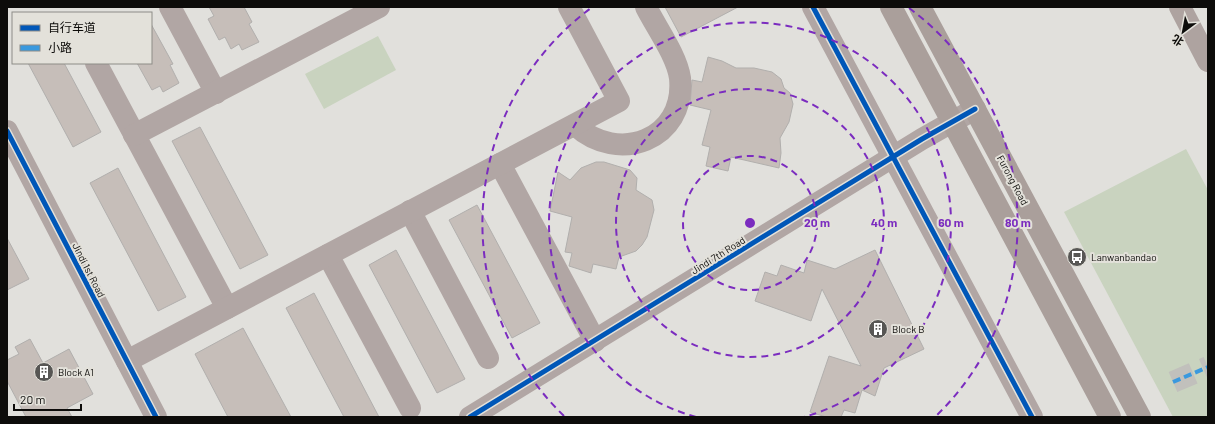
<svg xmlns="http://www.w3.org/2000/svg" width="1215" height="424" font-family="Barlow,'Noto Sans SC',sans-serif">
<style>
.green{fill:#c9d3bf}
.building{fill:#c6beb9;stroke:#b1afad}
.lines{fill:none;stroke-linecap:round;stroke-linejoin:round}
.minor-tunnel{stroke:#c1c0bc;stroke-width:22;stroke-dasharray:22 11;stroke-linecap:butt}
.minor{stroke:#b1a6a4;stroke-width:22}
.major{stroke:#aa9f9b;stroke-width:22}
.highway{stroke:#aea3a0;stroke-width:22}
.quiet{stroke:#3a99de;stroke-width:4;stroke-dasharray:8 4;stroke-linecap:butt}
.cycleway-casing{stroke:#e3e1da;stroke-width:8}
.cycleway{stroke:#0057b8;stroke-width:5}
.ring{fill:none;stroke:#7b2cbf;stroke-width:2;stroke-dasharray:7 5}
.labels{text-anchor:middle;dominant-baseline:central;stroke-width:4;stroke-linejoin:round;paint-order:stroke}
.street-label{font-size:10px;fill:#0d0c0a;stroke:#e3e1da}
.poi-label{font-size:10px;fill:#0d0c0a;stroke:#e3e1da;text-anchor:start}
.centre{fill:#7b2cbf;stroke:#e3e1da;stroke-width:2}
.ring-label{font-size:12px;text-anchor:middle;font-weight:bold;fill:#7b2cbf;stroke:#e3e1da;stroke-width:4;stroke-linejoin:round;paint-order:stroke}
</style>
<rect width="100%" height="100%" fill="#e1e0dc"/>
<!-- green -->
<g class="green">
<path d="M378,36L396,70L324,109L305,74Z"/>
<path d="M1186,149L1208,190V417H1173L1064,212Z"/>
</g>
<!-- building -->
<g class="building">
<path d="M209,7H244L252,22L249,24L259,42L242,50L239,44L231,49L225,37L219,40L208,19L214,16Z"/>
<path d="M665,7H738L681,37Z"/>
<path d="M151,24L173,64L170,65L179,83L163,92L160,86L152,90L137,63H151Z"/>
<path d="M708,57L722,61L736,68H754L772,72L781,79L784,88L790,93L793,104L789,122L780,138L781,153L779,168L731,157L728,171L706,166L710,147L702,145L711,110L690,105L692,80L702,82Z"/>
<path d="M28,63H64L101,132L73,147Z"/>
<path d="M200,127L268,255L240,269L172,141Z"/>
<path d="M596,162H604L630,170L637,178L636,190L652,200L654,210L647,237L642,245L636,251L619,257L616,269L593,264L591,273L569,266L572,253L565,252L572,217L550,211L558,172L570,180L581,168Z"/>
<path d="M118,168L186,297L158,311L90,183Z"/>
<path d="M477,205L540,323L512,338L449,220Z"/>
<path d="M7,238L29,279L7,290Z"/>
<path d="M396,250L465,379L437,393L369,265Z"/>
<path d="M875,250L924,349L884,368L875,396L862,390L855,413L844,410L841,417H826L810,412L829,356L861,366L822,289L811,321L755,301L765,272L777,276L781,265L804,273L807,260L835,269Z"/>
<path d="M314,293L379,417H344L286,308Z"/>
<path d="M243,328L291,417H228L195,354Z"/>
<path d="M30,339L43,363L69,349L93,394L67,408L72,417H26L7,381V360L19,354L15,347Z"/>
</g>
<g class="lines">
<!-- minor-tunnel -->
<path class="minor-tunnel" d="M1173,382L1208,367"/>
<!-- minor -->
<g class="minor">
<path d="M170,7L216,93"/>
<path d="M813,7L1032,417"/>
<path d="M96,63L227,308"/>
<path d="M575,125C618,165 686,140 680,78C677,56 656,27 646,7"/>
<path d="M7,131L156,417"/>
<path d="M134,135L379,7"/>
<path d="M500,164L595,341"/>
<path d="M410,211L488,358"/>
<path d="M328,255L410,408"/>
<path d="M127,361L619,101L569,7"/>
<path d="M470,417L922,139L975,109"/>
</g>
<!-- major -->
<g class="major">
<path d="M891,7L1110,417"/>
<path d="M920,7L1140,417"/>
</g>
<!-- highway -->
<path class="highway" d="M1180,7L1208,61"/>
<!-- quiet -->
<path class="quiet" d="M1173,382L1208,367"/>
<!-- cycleway casing -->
<g class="cycleway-casing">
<g id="cycleway">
<path d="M813,7L1032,417"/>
<path d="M7,131L156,417"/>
<path d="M470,417L922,139L975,109"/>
</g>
</g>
<!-- cycleway -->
<use href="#cycleway" class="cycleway"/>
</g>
<!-- distance rings -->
<g class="ring">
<circle cx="750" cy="223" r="67"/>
<circle cx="750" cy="223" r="134"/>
<path d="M696 417A201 201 0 1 1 804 417"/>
<path d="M564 416A268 268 0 0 1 591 8M909 8A268 268 0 0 1 936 416"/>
</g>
<!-- icons -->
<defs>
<g id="bus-disc" transform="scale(1)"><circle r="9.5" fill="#575654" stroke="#e3e1da"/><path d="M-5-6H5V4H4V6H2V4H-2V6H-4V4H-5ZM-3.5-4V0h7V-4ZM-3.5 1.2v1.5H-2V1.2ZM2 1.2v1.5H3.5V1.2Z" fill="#fff"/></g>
<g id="building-disc" transform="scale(1)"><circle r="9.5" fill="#575654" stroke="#e3e1da"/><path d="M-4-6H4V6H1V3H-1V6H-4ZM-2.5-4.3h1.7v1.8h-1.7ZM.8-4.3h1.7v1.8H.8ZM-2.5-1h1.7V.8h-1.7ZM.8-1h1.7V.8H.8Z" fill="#fff"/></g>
</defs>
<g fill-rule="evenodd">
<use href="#bus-disc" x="1077" y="257"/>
<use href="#building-disc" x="878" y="329"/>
<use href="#building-disc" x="44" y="372"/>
</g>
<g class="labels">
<!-- street labels -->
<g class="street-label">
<text transform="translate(1013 180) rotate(62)">Furong Road</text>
<text transform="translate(718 255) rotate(-32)">Jindi 7th Road</text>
<text transform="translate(89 270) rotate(63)">Jindi 1st Road</text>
</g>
<!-- poi labels -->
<g class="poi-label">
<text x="1091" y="257">Lanwanbandao</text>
<text x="892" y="329">Block B</text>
<text x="58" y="372">Block A1</text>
</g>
</g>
<circle cx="750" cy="223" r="6" class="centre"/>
<g class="ring-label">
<text x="817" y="227">20 m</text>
<text x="884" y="227">40 m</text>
<text x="951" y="227">60 m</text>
<text x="1018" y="227">80 m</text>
</g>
<!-- border -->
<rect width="1215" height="424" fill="none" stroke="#0d0c0a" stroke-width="16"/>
<!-- legend -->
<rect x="12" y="12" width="140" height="52" fill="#e3e1da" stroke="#8d8c87"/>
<rect x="20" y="25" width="20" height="6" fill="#0057b8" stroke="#8d8c87"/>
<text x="48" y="32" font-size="12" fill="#0d0c0a">自行车道</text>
<rect x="20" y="45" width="20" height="6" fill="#3a99de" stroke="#8d8c87"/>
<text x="48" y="52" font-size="12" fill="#0d0c0a">小路</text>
<!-- north arrow -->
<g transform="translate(1183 32) rotate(212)" stroke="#e3e1da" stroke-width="3" paint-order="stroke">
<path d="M0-3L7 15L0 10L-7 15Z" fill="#0d0c0a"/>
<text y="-6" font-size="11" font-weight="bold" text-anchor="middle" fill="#0d0c0a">北</text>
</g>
<!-- scale -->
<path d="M14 404v6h67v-6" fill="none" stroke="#0d0c0a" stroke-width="2"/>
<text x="20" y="404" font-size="12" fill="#0d0c0a" stroke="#e3e1da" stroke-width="3" paint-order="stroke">20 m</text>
</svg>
